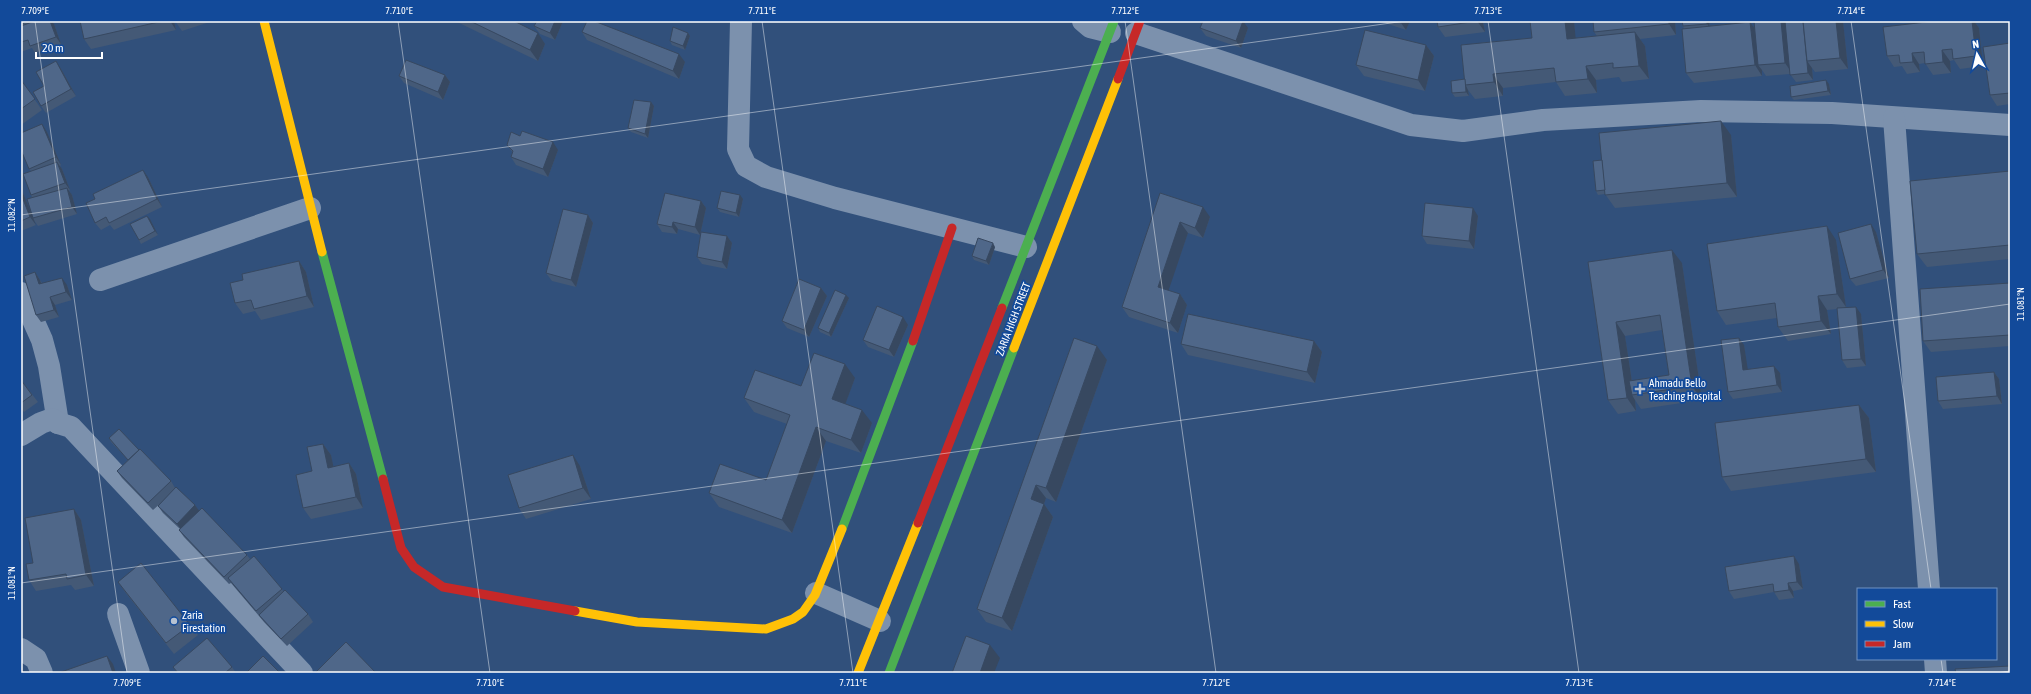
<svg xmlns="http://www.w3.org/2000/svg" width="2031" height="694" font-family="'Asap Condensed',sans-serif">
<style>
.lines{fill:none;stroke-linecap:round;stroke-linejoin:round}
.street{stroke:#7c91ad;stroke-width:22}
.fast{stroke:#4caf50;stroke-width:9}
.slow{stroke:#ffc107;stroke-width:9}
.jam{stroke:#c62828;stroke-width:9}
.wall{fill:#445976;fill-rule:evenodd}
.shaded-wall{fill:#374860}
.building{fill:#4f6789;stroke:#374860}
.ticks{fill:none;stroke:#fff;stroke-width:1;stroke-opacity:0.45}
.poi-dot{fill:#b7c2d1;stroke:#124a9a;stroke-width:1.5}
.labels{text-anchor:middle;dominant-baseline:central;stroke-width:3.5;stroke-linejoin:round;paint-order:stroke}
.street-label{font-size:11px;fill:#fff;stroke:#124a9a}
.poi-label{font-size:11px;fill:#fff;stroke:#124a9a;text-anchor:start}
.neatline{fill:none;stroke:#fff;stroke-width:1.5}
.ticks-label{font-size:10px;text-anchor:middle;fill:#fff}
</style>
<rect width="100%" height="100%" fill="#31507b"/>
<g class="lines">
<!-- street -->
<g class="street">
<path d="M741,21L738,149L746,166L766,177L835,198L1026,247"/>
<path d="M1083,21L1090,27L1110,32"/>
<path d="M1136,33L1411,125L1463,131L1543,120L1701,111L1832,113L2010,125"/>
<path d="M1894,118L1929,589"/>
<path d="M100,280L310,208"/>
<path d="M21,293L42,340L49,366L58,423"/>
<path d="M21,435L41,423L52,419L58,423L71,427L302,673"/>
<path d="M816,593L880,621"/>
<path d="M118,614L139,673"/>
<path d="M21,649L36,659L42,673"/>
<path d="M1935,659L1936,673"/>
</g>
<!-- fast -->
<g class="fast">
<path d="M322,252L383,479"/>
<path d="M1002,308L1114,21"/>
<path d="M842,529L913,341"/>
<path d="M889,673L1014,348"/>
</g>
<!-- slow -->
<g class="slow">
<path d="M264,21L322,252"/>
<path d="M1014,348L1118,79"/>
<path d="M575,611L637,622L766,629L793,619L803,612L815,595L842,529"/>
<path d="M858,673L918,523"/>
</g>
<!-- jam -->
<g class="jam">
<path d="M1118,79L1140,21"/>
<path d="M913,341L952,228"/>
<path d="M383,479L401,548L414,567L443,587L575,611"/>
<path d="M918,523L1002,308"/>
</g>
</g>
<!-- wall -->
<g class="wall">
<path d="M21,21H52L54,24L61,44L35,53L32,48L21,52Z"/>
<path d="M80,21H174L176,30L91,49L84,39Z"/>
<path d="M175,21H213L182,31Z"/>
<path d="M455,21H514L545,44L538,61Z"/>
<path d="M563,21L555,40L540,34L534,26Z"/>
<path d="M1379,21H1410L1406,30Z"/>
<path d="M1437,21H1494L1483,22L1485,32L1445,37L1438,27Z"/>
<path d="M1530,21H1574L1575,38L1597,36L1594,32L1675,21L1676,35L1640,39L1645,46L1649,79L1622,82L1619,77L1596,80L1597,93L1565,96L1556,82L1503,88V96L1475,99L1468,90L1469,96L1455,97L1452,93L1465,79L1532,38Z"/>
<path d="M1709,21L1710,26L1750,22L1754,28L1843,21L1848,69L1815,72L1812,68L1813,80L1796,82L1790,74L1766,76L1762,70V76L1694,83L1686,73L1684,29L1683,26Z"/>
<path d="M1935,21H1974L1979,28L1983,66L1960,69L1954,60L1950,61L1951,73L1933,75L1925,63L1919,64L1920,72L1907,74L1902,66L1894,67L1887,56Z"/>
<path d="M1200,28H1248L1241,48L1206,36Z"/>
<path d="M582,32L685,62L679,79L587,40Z"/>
<path d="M688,33L690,36L685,50L672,45L670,41Z"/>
<path d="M2010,43V104L1997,106L1990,95Z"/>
<path d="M1426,45L1434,56L1425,91L1364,76L1356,65Z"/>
<path d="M61,69L76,96L46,113L41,106L44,86Z"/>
<path d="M445,75L450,82L443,100L404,83L399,76Z"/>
<path d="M21,80L42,110L21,125Z"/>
<path d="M1829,84L1831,95L1794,100L1791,97Z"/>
<path d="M651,102L654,106L648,138L631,132L628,128Z"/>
<path d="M47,132L61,165L60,166L62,169L70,190L69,191L72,195L77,214L38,226L33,219L36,225L21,231V188L32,216V197L31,195V171L29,169Z"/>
<path d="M1731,135L1737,197L1615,208L1605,194L1598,195L1596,191L1602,160Z"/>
<path d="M507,145L558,150L548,177L516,165L511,157L513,153Z"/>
<path d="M2010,171V259L1927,267L1917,254Z"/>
<path d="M148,177L162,207L114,230L110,225L101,230L95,223Z"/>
<path d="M1160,193L1210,217L1203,238L1188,233L1168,290L1180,294L1187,305L1178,333L1129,317L1122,307Z"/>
<path d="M743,199L739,217L720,212L717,208Z"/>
<path d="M701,201L706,208L700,235L678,229L677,234L662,232L657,224Z"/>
<path d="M588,215L593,223L576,287L552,281L546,273Z"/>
<path d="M147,216L158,235L141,244L139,240Z"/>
<path d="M1478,216L1474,249L1427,244L1422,236Z"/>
<path d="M1876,232L1889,278L1856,286L1850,279Z"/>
<path d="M727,236L732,243L727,269L702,264L697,257Z"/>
<path d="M1836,240L1846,307L1861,314L1866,366L1847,368L1842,360L1838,309L1827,310L1831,334L1788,341L1778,327L1777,318L1726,325L1717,311Z"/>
<path d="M995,247L989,265L974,260L972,256Z"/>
<path d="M299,261L306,272L314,307L261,320L255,311L243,314L235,303L243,280Z"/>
<path d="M1588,262L1682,263L1702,400L1641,409L1635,400L1636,411L1618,414L1608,400ZM1662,330L1669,375L1632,381L1625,336Z"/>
<path d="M35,272L40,280L42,283L67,285L72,300L55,305L59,317L41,322L36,315Z"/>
<path d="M2010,283V346L1931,352L1923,341Z"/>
<path d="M821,288L827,296L809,337L787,328L782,321Z"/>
<path d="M849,298L831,337L820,332L818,328Z"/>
<path d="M908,325L894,357L868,347L863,340Z"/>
<path d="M1074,338L1107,360L1056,502L1046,498L1044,504L1053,517L1012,631L986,622L977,609Z"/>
<path d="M1314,341L1322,352L1315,383L1188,355L1181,344Z"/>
<path d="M1744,345L1747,369L1780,373L1782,392L1733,399L1728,392Z"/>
<path d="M1994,372L1999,379L2002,404L1943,409L1938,401Z"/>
<path d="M855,378L845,404L872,423L861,453L826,441L792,533L719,507L709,493L766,480L787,424L754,412L744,398L801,386Z"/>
<path d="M21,380L38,402L24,412L21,408Z"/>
<path d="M1859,405L1869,418L1876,472L1731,491L1722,477Z"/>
<path d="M109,438L139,450L171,481L175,488L195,505L199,511L247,555L250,559L282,589L284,592L308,614L313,622L287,646L264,622L259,616L231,583L229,584L184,537L179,530L180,529L163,513L158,506L163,501L153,510L122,478L117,471L128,460L111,442Z"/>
<path d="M323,444L331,455L333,467L349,463L356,474L363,508L311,519L303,508L312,471Z"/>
<path d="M580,466L591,499L526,519L519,508Z"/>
<path d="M74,509L81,520L94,586L75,590L71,585L36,591L29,580L33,563Z"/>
<path d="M1799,564L1803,589L1793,591L1794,598L1779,600L1774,592L1734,599L1729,591Z"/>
<path d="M118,582L190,625L198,635L174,654L125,592Z"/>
<path d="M173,667H232L236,673H177Z"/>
</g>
<!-- shaded-wall -->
<g class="shaded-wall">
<path d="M50,21H52L54,24L61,44L56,37Z"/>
<path d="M170,21H174L176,30Z"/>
<path d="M555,21H563L555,40L550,33Z"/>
<path d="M1243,21L1248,28L1241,48L1236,41Z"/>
<path d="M1402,21H1410L1406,30L1401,23Z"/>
<path d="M1477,21H1482L1483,22L1485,32Z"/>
<path d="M1565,21H1574L1577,53L1567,39Z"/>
<path d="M1669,21H1675L1676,35L1669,24Z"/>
<path d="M1707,21H1709L1710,28L1707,24Z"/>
<path d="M1781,21H1787L1792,73L1785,63Z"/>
<path d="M1803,21L1807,61L1812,68L1813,80L1808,73Z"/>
<path d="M1836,21H1843L1848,69L1840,58Z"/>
<path d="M1972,21H1974L1979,28L1983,66L1976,56Z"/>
<path d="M1750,22L1758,33V65L1762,70V76L1755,65Z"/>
<path d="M1635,32L1645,46L1649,79L1639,66Z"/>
<path d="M538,33L545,44L538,61L530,50Z"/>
<path d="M688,33L690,36L685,50L683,46Z"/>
<path d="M1426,45L1434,56L1425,91L1418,80Z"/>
<path d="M1942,50L1950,61L1951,73L1943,62Z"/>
<path d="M1912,53L1919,64L1920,72L1913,62Z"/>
<path d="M679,54L685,62L679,79L673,71Z"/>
<path d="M56,61L61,69L76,96L71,89Z"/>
<path d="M1586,66L1596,80L1597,93L1588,79Z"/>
<path d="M1493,74L1503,88V96L1494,82Z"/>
<path d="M445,75L450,82L443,100L438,92Z"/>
<path d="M1826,80L1829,84L1831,95L1828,91Z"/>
<path d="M1466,86L1468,90L1469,96L1466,92Z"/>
<path d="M651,102L654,106L648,138L645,134Z"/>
<path d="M1721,121L1731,135L1737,197L1727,183Z"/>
<path d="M42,124L47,132L61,165L56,157Z"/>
<path d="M553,142L558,150L548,177L543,169Z"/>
<path d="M57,162L62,169L70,190L65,183Z"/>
<path d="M143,170L148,177L162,207L157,199Z"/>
<path d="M21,188L36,225L30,217L21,194Z"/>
<path d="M67,188L72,195L77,214L72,207Z"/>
<path d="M740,195L743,199L739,217L736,213Z"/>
<path d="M701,201L706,208L700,235L695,227Z"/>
<path d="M1203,207L1210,217L1203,238L1195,228Z"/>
<path d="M1473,208L1478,216L1474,249L1469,241Z"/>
<path d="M588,215L593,223L576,287L571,280Z"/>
<path d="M147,216L150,219L158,235L155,231Z"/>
<path d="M673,222L678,229L677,234L672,227Z"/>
<path d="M1180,222L1188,233L1166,298L1158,287Z"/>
<path d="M1871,224L1876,232L1889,278L1883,270Z"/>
<path d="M1827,226L1836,240L1846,307L1837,294Z"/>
<path d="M727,236L732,243L727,269L722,262Z"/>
<path d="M993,243L995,247L989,265L986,261Z"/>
<path d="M1672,250L1682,263L1702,400L1692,386Z"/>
<path d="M299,261L306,272L314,307L307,296Z"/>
<path d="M35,272L40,280L44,292L39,284Z"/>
<path d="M62,278L67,285L72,300L66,292Z"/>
<path d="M821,288L827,296L809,337L804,330Z"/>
<path d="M1180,294L1187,305L1178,333L1170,323Z"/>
<path d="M846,295L849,298L831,337L829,333Z"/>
<path d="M1818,296L1827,310L1831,334L1821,321Z"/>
<path d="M50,297L55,305L59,317L54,310Z"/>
<path d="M1856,307L1861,314L1866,366L1861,359Z"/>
<path d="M903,317L908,325L894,357L889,350Z"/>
<path d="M1616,322L1625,336L1634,395H1632L1635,400L1636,411L1627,398Z"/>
<path d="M1739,338L1744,345L1749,377L1743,370Z"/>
<path d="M1314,341L1322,352L1315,383L1307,372Z"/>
<path d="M1097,346L1107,360L1056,502L1046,488Z"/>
<path d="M845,364L855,378L842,413L832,399Z"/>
<path d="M1774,366L1780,373L1782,392L1777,385Z"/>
<path d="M1994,372L1999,379L2002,404L1997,396Z"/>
<path d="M1859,405L1869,418L1876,472L1866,459Z"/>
<path d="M862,410L872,423L861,453L851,440Z"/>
<path d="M816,427L826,441L792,533L782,520Z"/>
<path d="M323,444L331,455L336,479L328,468Z"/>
<path d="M573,455L580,466L591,499L583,488Z"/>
<path d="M349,463L356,474L363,508L356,497Z"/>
<path d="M1036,485L1046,498L1044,504L1053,517L1012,631L1002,618L1031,499Z"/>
<path d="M195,505L200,512L182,531L177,524Z"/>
<path d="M74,509L81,520L94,586L86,575Z"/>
<path d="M1794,556L1799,564L1803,589L1797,582Z"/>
<path d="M1788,583L1793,591L1794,598L1789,590Z"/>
<path d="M990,645L1000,658L994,673H980Z"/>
<path d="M107,656L113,664L116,673H113Z"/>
</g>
<!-- building -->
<g class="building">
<path d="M21,21H28L21,24Z"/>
<path d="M35,21H50L56,37L30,46L28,40L21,42V26Z"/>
<path d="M80,21H163L84,39Z"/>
<path d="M470,21H514L538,33L530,50Z"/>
<path d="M537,21H555L550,33L534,26Z"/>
<path d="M587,21H594L679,54L673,71L582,32Z"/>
<path d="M1203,21H1243L1236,41L1200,28Z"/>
<path d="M1396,21H1402L1401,23Z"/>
<path d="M1437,21H1477L1438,27Z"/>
<path d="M1530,21H1565L1567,39L1635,32L1639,66L1613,68V63L1586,66L1588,79L1556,82L1554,68L1493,74L1494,82L1465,85L1461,45L1532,38Z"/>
<path d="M1593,21H1669V24L1594,32Z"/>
<path d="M1682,21H1707V24L1683,26Z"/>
<path d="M1754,21H1781L1785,63L1758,65Z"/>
<path d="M1785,21H1803L1808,73L1790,75Z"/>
<path d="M1803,21H1836L1840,58L1807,61Z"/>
<path d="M1935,21H1972L1976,56L1953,59L1952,49L1942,50L1943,62L1925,64L1924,52L1912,53L1913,62L1900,63L1899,55L1887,56L1883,27Z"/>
<path d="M1750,22L1755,65L1686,73L1682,29Z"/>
<path d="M673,27L688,33L683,46L670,41Z"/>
<path d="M1365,30L1426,45L1418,80L1356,65Z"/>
<path d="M2010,43V93L1990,95L1983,47Z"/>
<path d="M406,60L445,75L438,92L399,76Z"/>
<path d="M56,61L71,89L41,106L33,92L44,86L36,72Z"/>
<path d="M1465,79L1466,92L1452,93L1451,81Z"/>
<path d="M21,80L35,99L21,109Z"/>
<path d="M1826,80L1828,91L1791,97L1790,86Z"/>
<path d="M634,100L651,102L645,134L628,128Z"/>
<path d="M1721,121L1727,183L1605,195L1599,133Z"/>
<path d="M42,124L56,157L29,169L21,150V133Z"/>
<path d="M522,131L553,142L543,169L511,157L513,151L507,145L511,132L520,136Z"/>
<path d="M1602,160L1605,190L1596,191L1593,161Z"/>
<path d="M57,162L65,183L31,195L23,174Z"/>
<path d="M143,170L157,199L109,223L106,217L95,223L86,203L95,199L93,194Z"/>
<path d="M2010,171V245L1917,254L1910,181Z"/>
<path d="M67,188L72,207L33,218L27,199Z"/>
<path d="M721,191L740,195L736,213L717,208Z"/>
<path d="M665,193L701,201L695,227L673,222L672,227L657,224Z"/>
<path d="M1160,193L1203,207L1195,228L1180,222L1158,287L1180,294L1170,323L1122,307Z"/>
<path d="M21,194L30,217L21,221Z"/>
<path d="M1425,203L1473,208L1469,241L1422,236Z"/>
<path d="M563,209L588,215L571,280L546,273Z"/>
<path d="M147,216L155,231L139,240L130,224Z"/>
<path d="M1871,224L1883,270L1850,279L1838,233Z"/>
<path d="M1827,226L1837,294L1818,296L1821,321L1778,327L1775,303L1717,311L1707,244Z"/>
<path d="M701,232L727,236L722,262L697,257Z"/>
<path d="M978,238L993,243L986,261L972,256Z"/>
<path d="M1672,250L1692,386L1632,395L1629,381L1669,375L1660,315L1616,322L1627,398L1608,400L1588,262Z"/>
<path d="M299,261L307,296L254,309L251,300L235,303L230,283L243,280L242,274Z"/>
<path d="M35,272L39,284L62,278L66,292L50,297L54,310L36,315L24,276Z"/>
<path d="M799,279L821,288L804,330L782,321Z"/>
<path d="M2010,283V335L1923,341L1920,289Z"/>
<path d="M835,290L846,295L829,333L818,328Z"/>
<path d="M877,306L903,317L889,350L863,340Z"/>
<path d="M1856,307L1861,359L1842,360L1837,308Z"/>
<path d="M1188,314L1314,341L1307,372L1181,344Z"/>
<path d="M1074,338L1097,346L1046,488L1036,485L1031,499L1044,504L1002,618L977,609Z"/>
<path d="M1739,338L1743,370L1774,366L1777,385L1728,392L1721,340Z"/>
<path d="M814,353L845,364L832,399L862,410L851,440L816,427L782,520L709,493L720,464L766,480L790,415L744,398L755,370L801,386Z"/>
<path d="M1994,372L1997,396L1938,401L1936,377Z"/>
<path d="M21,380L32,395L21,403Z"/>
<path d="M1859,405L1866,459L1722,477L1715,423Z"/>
<path d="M119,429L139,450L128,460L109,438Z"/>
<path d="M323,444L328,468L349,463L356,497L303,508L296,475L312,471L307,447Z"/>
<path d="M140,449L171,481L148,503L117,471Z"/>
<path d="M573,455L583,488L519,508L508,475Z"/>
<path d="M176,487L195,505L177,524L158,506Z"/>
<path d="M202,508L247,555L224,577L179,530Z"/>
<path d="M74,509L86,575L67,579L66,574L29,580L26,564L33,563L25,518Z"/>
<path d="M254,556L282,589L256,611L228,578Z"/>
<path d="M1794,556L1797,582L1788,583L1789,590L1774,592L1773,584L1729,591L1725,567Z"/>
<path d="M141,563L190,625L166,643L118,582Z"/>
<path d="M285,590L308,614L281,639L259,615Z"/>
<path d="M966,636L990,645L980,673H952Z"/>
<path d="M207,638L232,667L225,673H178L173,667Z"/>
<path d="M346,642L376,673H315Z"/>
<path d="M107,656L113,673H61V672Z"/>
<path d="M263,656L280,673H246Z"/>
<path d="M2010,666V673H1956L1955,669Z"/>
<path d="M21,669L25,673H21Z"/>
</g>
<!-- ticks -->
<path class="ticks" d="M35,21L127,673M398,21L490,673M762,21L853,673M1125,21L1216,673M1488,21L1579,673M1851,21L1931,589M21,215L1405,21M21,583L2010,304M1941,659L1943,673M1997,673L2010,671"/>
<!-- markers -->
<g class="poi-dot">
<path d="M1638 383h4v4h4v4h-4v4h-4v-4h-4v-4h4z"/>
<circle cx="174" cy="621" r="4"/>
</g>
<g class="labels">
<!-- street labels -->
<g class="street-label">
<text transform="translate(1013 319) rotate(-69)">ZARIA HIGH STREET</text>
</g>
<!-- poi labels -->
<g class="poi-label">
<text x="1649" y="383">Ahmadu Bello<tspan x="1649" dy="13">Teaching Hospital</tspan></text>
<text x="182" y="615">Zaria<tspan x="182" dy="13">Firestation</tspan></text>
</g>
</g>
<!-- border -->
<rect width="2031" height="694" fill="none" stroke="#124a9a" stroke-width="44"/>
<!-- legend -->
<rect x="1857" y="588" width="140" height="72" fill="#124a9a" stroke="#7192c2"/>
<rect x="1865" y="601" width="20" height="6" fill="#4caf50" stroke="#7192c2"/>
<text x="1893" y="608" font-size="12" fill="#ffffff">Fast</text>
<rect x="1865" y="621" width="20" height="6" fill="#ffc107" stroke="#7192c2"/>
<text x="1893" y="628" font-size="12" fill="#ffffff">Slow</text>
<rect x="1865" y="641" width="20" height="6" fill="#c62828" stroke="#7192c2"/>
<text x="1893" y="648" font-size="12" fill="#ffffff">Jam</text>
<!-- north arrow -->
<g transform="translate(1977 54) rotate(352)" stroke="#124a9a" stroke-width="3" paint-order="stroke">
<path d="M0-3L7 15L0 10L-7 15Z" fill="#ffffff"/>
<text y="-6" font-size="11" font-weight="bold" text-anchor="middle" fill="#ffffff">N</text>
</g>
<!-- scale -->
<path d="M36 52v6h66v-6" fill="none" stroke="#ffffff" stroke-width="2"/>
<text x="42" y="52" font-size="12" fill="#ffffff" stroke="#124a9a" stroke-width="3" paint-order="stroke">20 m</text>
<rect x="22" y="22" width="1987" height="650" class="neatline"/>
<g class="ticks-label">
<text x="35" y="14">7.709°E</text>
<text x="399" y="14">7.710°E</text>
<text x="762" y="14">7.711°E</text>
<text x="1125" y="14">7.712°E</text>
<text x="1488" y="14">7.713°E</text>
<text x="1851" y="14">7.714°E</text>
<text transform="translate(11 215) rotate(-90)" y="4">11.082°N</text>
<text transform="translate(2020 304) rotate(-90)" y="4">11.081°N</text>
<text transform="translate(11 583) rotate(-90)" y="4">11.081°N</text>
<text x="127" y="686">7.709°E</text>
<text x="490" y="686">7.710°E</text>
<text x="853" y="686">7.711°E</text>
<text x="1216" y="686">7.712°E</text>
<text x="1579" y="686">7.713°E</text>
<text x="1942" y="686">7.714°E</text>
</g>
</svg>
